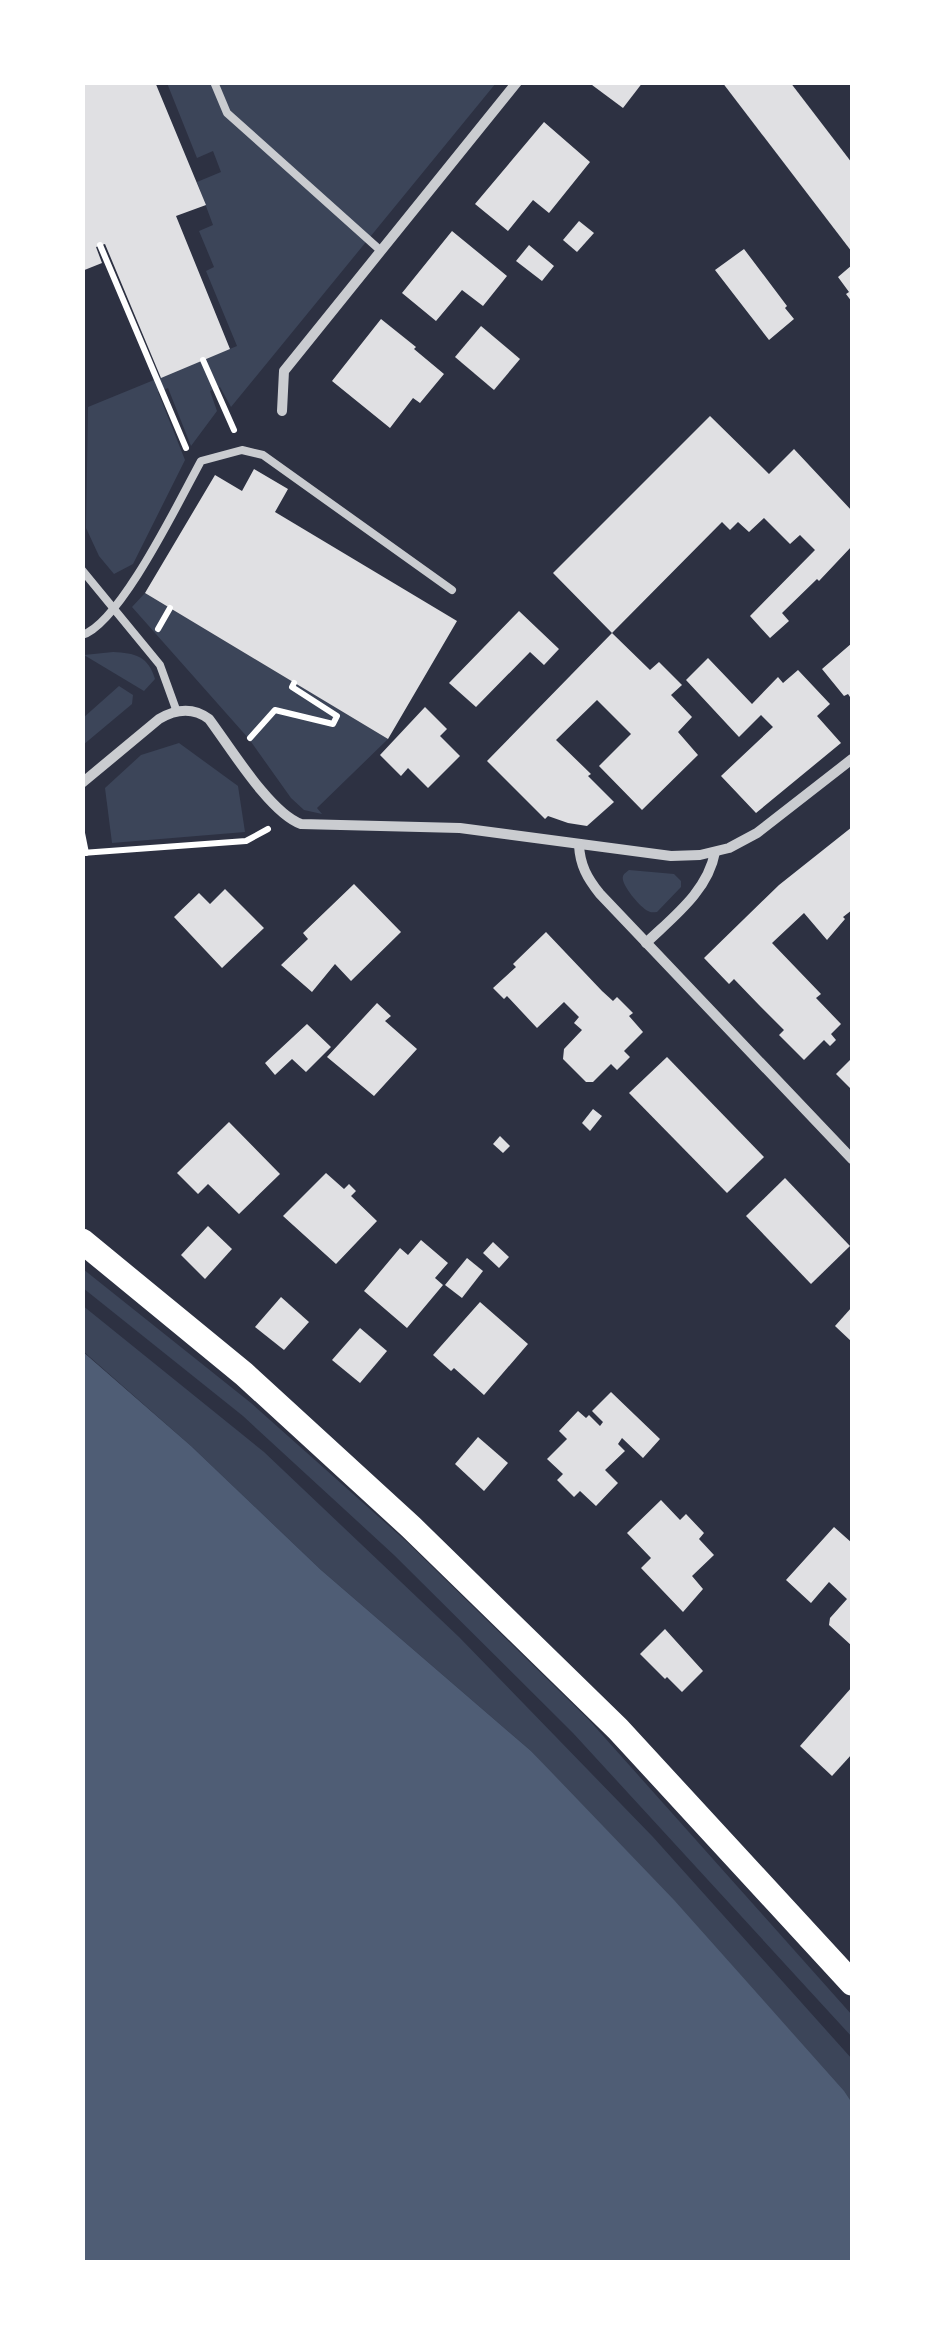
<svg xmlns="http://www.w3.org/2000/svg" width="935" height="2345" font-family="'Space Grotesk',sans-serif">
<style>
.green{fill:#3c4559}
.water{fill:#4f5d75}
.building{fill:#e0e0e3}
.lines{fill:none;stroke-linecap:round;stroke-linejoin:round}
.path{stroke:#fff;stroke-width:6}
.service{stroke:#caccd0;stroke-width:8}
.minor{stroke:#caccd0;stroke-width:10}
.primary{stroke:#fff;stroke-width:25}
</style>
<rect width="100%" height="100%" fill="#2d3142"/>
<!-- green -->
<g class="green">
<path d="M167,83H496L231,407L220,387L210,391L217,411L191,446L168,388L158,392L185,460L133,564L114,574L99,556L86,528L88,407L237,346L206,271L214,267L199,231L213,225L197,182L221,172L213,151L197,158Z"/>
<path d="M145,593L388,739L317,808L322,814L304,810L291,798L249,739L132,607Z"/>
<path d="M113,652C135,653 148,656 155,679L144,691L84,655Z"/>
<path d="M119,686L133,695L132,704L83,745V718Z"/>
<path d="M179,743L238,786L245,832L112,843L105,788L141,755Z"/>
<path d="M629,870L674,874L681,881V887L657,912C654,912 651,913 648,911C641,908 620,884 623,876C624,873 627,872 629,870Z"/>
<path d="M83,1269L251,1403L407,1542L589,1720L852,2015V2037L573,1733L394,1555L243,1416L83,1288Z"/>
<path d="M82,1305L264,1452L459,1637L653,1837L852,2059V2103L531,1751L321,1570L191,1446L83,1351Z"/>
</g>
<!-- water -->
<path class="water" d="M82,1351L191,1446L321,1570L531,1751L674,1900L844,2091L852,2103V2262H83Z"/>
<!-- building -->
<g class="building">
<path d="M82,82H155L206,205L176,216L230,349L161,378L105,244L96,247L102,263L82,271Z"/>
<path d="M588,82H643L623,108Z"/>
<path d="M722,82H790L852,163V252Z"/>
<path d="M544,122L590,162L549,213L533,200L508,231L475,204Z"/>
<path d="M579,221L594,233L577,252L563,240Z"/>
<path d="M452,231L507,276L483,306L462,290L436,321L402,293Z"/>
<path d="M529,245L554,266L542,281L516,261Z"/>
<path d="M744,249L787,306L785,308L794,319L769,340L715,270Z"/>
<path d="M852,265V302L846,294L849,292L838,277Z"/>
<path d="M381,319L416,347L414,349L444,374L420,403L413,398L390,428L332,381Z"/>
<path d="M481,326L520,359L494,390L455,357Z"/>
<path d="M710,416L769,474L794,449L852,511V546L819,581L817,579L782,613L789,621L770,638L750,616L815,550L800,535L790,544L764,518L749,532L738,522L730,530L722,522L612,633L553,573Z"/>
<path d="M254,469L288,489L275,512L457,621L388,739L145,593L215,475L242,491Z"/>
<path d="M519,611L559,649L544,665L530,652L476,707L449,683Z"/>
<path d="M612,633L650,670L659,662L682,685L671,695L692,717L678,732L698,755L642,810L599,766L631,734L597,700L556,740L591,774L588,776L614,802L587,826L568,823L548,816L545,819L487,761Z"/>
<path d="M852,643V700L848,694L844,696L822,669Z"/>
<path d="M708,658L752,704L778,677L783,683L798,670L830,704L817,716L841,743L756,813L721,776L773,727L761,715L739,737L686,680Z"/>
<path d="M425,707L447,729L440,736L460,756L428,788L408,768L401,776L380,755Z"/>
<path d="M852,827V910L843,917L845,919L827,940L804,913L772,943L821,994L816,998L841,1024L831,1034L836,1040L830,1046L824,1040L804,1060L779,1035L784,1030L759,1005L734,979L729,984L704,958L779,885Z"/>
<path d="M354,884L401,932L351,981L335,964L312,992L281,965L308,939L303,933Z"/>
<path d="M225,889L264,928L222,968L174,917L199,893L210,904Z"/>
<path d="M546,932L602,991L613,1001L617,997L633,1013L629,1016L643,1032L624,1051L630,1057L617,1070L611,1064L593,1082H586L563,1059L564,1049L582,1030L574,1023L579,1017L564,1002L537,1028L507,996L504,999L493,988L516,967L513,964Z"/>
<path d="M377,1003L391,1016L385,1021L417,1049L374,1096L327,1057Z"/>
<path d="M307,1024L331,1047L306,1072L292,1059L275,1075L265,1063Z"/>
<path d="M667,1057L764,1157L727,1193L629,1093Z"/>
<path d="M852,1058V1090L836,1074Z"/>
<path d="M593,1109L602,1116L590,1131L582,1123Z"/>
<path d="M229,1122L280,1174L239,1214L208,1184L198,1194L177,1173Z"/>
<path d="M500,1136L510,1146L503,1153L493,1144Z"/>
<path d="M326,1173L344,1189L349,1184L356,1191L351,1196L377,1221L336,1264L283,1216Z"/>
<path d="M785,1178L850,1246L811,1284L746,1216Z"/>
<path d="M208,1226L232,1249L205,1279L181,1255Z"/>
<path d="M421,1240L448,1263L435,1278L443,1285L407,1328L364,1291L400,1248L408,1255Z"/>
<path d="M493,1242L509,1257L499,1268L483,1253Z"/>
<path d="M467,1258L483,1271L462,1298L445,1285Z"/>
<path d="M281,1297L309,1322L284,1350L255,1327Z"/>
<path d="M480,1302L528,1344L484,1395L454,1368L451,1371L433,1355Z"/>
<path d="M852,1307V1342L835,1326Z"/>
<path d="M360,1328L387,1351L360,1383L332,1360Z"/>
<path d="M611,1392L660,1439L643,1458L622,1438L618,1444L625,1451L605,1470L618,1483L596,1506L580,1491L574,1497L557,1480L563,1474L547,1459L567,1439L559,1431L578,1411L586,1418L589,1415L600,1426L603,1422L592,1411Z"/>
<path d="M478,1437L508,1463L484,1491L455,1464Z"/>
<path d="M661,1500L680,1520L686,1514L704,1533L699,1539L714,1555L692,1576L703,1589L683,1612L641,1568L651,1558L627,1533Z"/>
<path d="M834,1527L852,1543V1646L829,1625L830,1618L847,1599L829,1582L811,1603L786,1580Z"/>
<path d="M665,1629L703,1671L682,1692L667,1677L665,1679L640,1654Z"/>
<path d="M852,1687V1754L832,1776L800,1746Z"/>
</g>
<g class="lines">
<!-- path -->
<g class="path">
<path d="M100,245L186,448"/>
<path d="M203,360L234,430"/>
<path d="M158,629L170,608"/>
<path d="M250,738L275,710L333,724L337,716L292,687L294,683"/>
<path d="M82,833L86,853"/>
<path d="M82,853L246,841L268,829"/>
</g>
<!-- service -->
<g class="service">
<path d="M214,82L227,113L380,250"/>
<path d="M82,570L160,665L177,712"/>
<path d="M82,635C120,624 180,499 201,461L242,450L263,455L452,590"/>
</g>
<!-- minor -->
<g class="minor">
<path d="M282,411L284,371L517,82"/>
<path d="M82,783L159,719C176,709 193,707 209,719C230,747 270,813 301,824L460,828L671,856L700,855L729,848L757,833L852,759"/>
<path d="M579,845C580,865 587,878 600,894L852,1159"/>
<path d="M646,943C673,917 708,891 715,852"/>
</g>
<!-- primary -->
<path class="primary" d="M82,1241L244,1374L411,1527L618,1729L852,1983"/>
</g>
<!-- border -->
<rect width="935" height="2345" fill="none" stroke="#ffffff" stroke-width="170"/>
</svg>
